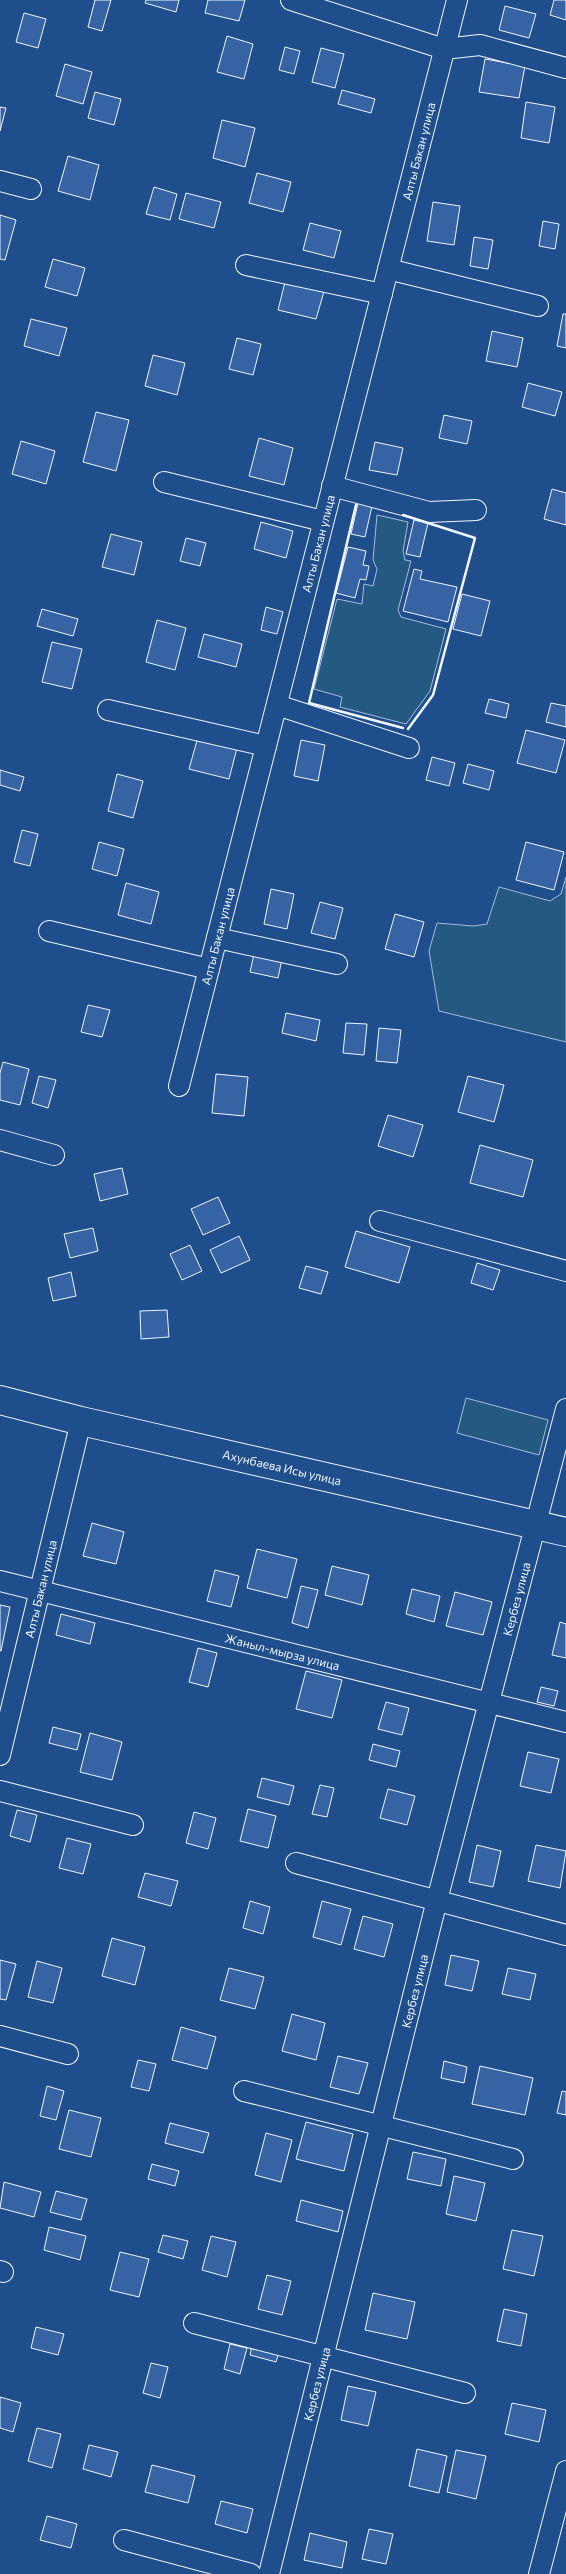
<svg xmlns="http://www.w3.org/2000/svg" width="566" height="2574" font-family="Commissioner,sans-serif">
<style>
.green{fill:#245a82;stroke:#a8bbd7}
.building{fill:#3563a3;stroke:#f2f6ff}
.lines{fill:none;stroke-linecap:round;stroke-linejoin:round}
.street-casing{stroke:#f2f6ff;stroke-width:22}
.primary-casing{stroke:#f2f6ff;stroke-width:30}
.street{stroke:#1f4e8c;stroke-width:20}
.primary{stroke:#1f4e8c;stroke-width:28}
.wall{stroke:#f2f6ff;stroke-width:2.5}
.labels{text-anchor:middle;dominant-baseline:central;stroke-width:4;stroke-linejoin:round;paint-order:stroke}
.street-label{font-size:12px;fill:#f2f6ff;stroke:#1f4e8c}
</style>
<rect width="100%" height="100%" fill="#1f4e8c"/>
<!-- green -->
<g class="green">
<path d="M377,515L408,522L403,551L405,560L411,561L398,610L401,617L446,629L430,691L406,724L340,707L342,697L314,689L337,599L362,604L364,584L373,586L377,569L373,560Z"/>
<path d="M566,877V1042L439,1011L429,951L437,923L473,926L487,924L499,887L550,901L561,894Z"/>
<path d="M466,1398L548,1420L539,1455L457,1433Z"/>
</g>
<!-- building -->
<g class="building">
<path d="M95,0H111L102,31L88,27Z"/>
<path d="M146,0H179L176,12L145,3Z"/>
<path d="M208,0H245L239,21L205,13Z"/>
<path d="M554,0H566V20L550,15Z"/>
<path d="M505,6L536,14L529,38L499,30Z"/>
<path d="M24,13L46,19L38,48L16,42Z"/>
<path d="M227,36L253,44L244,79L217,72Z"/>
<path d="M285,47L300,51L294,74L279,70Z"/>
<path d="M321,48L344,54L335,88L312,82Z"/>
<path d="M485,59L525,66L519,98L479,92Z"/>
<path d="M65,64L92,72L83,104L56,96Z"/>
<path d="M342,90L375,99L371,113L338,104Z"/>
<path d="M95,92L121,99L114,125L88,118Z"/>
<path d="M526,102L555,107L549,143L521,138Z"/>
<path d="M0,107L6,108L0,131Z"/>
<path d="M222,120L255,128L245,167L213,158Z"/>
<path d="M68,156L99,165L90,200L58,191Z"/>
<path d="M257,173L291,182L283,212L249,203Z"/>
<path d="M154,187L177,194L170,220L146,214Z"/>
<path d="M186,193L221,202L214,228L179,219Z"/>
<path d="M433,202L460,206L454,245L427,241Z"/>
<path d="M0,215L16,220L5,260L0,259Z"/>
<path d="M543,221L559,224L555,249L539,246Z"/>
<path d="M310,223L341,231L334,258L303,250Z"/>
<path d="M474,237L493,240L488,269L470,266Z"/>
<path d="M53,259L85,268L77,296L45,287Z"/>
<path d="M286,278L325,288L316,319L278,310Z"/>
<path d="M563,314H566V348L557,346Z"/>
<path d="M31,319L67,328L59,356L24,346Z"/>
<path d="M492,331L523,338L517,367L486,361Z"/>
<path d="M237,338L261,344L253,375L229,369Z"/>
<path d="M153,355L185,363L177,395L145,386Z"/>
<path d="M528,383L562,392L555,416L522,407Z"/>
<path d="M96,412L129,420L116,471L83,462Z"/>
<path d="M444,415L472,421L467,444L439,438Z"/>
<path d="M259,438L293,448L284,485L249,476Z"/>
<path d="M21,441L55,451L46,484L12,474Z"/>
<path d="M375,442L403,448L397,475L369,470Z"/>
<path d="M552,489L566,493V525L544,519Z"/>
<path d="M358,503L372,506L365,537L351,534Z"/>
<path d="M414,520L428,523L420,557L406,554Z"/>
<path d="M261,522L293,531L286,558L254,549Z"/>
<path d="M111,534L142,542L134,575L102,567Z"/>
<path d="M186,538L206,543L200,566L180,561Z"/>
<path d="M348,547L366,551L363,565L369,566L366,580L360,579L355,598L336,593Z"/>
<path d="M414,569L422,571L420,579L457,587L448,622L403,611Z"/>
<path d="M462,594L490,601L481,636L453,629Z"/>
<path d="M266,607L283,612L277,634L261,630Z"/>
<path d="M42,609L78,619L73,636L37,626Z"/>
<path d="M157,620L186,628L175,670L146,662Z"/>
<path d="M204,634L242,644L236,667L198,657Z"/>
<path d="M52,642L82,649L72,689L42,682Z"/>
<path d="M489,699L509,704L506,718L485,713Z"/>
<path d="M551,703L566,706V727L546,722Z"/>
<path d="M526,730L565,740L556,773L517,763Z"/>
<path d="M198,737L237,748L229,779L189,769Z"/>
<path d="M301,740L325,745L318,781L294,776Z"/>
<path d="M432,757L455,763L449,786L426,780Z"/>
<path d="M468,764L494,771L489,790L463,783Z"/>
<path d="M0,770L24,777L20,791L0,785Z"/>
<path d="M117,774L143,781L133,818L108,811Z"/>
<path d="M22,830L38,834L30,866L14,862Z"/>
<path d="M99,842L124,849L117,876L92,869Z"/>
<path d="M526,842L564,852L554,890L516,880Z"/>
<path d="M126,883L159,892L151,924L118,915Z"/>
<path d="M271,889L294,894L287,929L264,924Z"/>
<path d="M320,902L343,908L335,939L311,933Z"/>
<path d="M395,914L424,922L414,957L385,949Z"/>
<path d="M254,954L282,959L278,978L250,972Z"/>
<path d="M88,1005L110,1010L102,1037L81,1032Z"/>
<path d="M286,1013L320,1020L316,1041L282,1033Z"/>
<path d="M346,1023L367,1024L364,1055L343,1053Z"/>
<path d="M379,1028L401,1030L397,1063L376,1061Z"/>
<path d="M3,1062L29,1069L20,1105L0,1100V1073Z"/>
<path d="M216,1074L248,1077L244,1116L212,1113Z"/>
<path d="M39,1076L56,1080L48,1108L32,1103Z"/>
<path d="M468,1076L504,1085L494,1122L458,1112Z"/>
<path d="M388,1115L423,1125L413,1157L378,1146Z"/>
<path d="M480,1145L533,1160L523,1197L470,1183Z"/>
<path d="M122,1168L128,1194L100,1201L94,1174Z"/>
<path d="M218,1197L230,1223L203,1235L191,1209Z"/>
<path d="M93,1228L98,1251L70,1258L64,1234Z"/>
<path d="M356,1231L410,1247L399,1283L345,1267Z"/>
<path d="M239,1236L250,1260L221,1273L210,1250Z"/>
<path d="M190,1245L202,1271L182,1280L170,1254Z"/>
<path d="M477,1263L500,1270L493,1290L471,1283Z"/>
<path d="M306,1266L328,1272L321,1294L299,1288Z"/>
<path d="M71,1272L76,1296L53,1301L48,1278Z"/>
<path d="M167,1310L169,1337L141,1339L140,1311Z"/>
<path d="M92,1523L124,1532L116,1564L83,1556Z"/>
<path d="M257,1549L297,1559L287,1598L247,1588Z"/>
<path d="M332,1566L369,1575L362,1605L325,1595Z"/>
<path d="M215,1570L239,1576L231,1607L207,1601Z"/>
<path d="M301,1586L318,1590L308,1628L292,1623Z"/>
<path d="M412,1589L440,1596L434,1622L406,1614Z"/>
<path d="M455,1592L492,1602L483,1635L446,1626Z"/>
<path d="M0,1605L10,1607L1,1651H0Z"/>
<path d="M61,1614L95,1623L90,1644L56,1635Z"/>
<path d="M560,1622L566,1624V1658L552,1655Z"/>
<path d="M198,1648L217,1653L208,1687L189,1682Z"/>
<path d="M306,1671L342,1680L332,1718L296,1709Z"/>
<path d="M541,1687L558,1691L554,1706L537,1702Z"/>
<path d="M386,1702L409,1708L402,1735L378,1729Z"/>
<path d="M53,1727L81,1734L77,1750L49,1743Z"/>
<path d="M90,1733L122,1742L112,1780L80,1772Z"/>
<path d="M373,1744L400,1751L396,1767L369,1760Z"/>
<path d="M528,1752L559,1759L551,1793L520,1786Z"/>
<path d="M262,1778L294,1786L289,1805L257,1797Z"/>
<path d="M320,1785L334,1788L327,1817L312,1814Z"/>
<path d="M388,1789L415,1796L407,1825L380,1818Z"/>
<path d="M248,1809L276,1816L268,1848L240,1841Z"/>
<path d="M17,1810L37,1815L30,1842L10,1836Z"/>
<path d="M194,1812L216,1818L208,1849L186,1843Z"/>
<path d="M67,1838L91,1844L83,1874L59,1868Z"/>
<path d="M477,1845L501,1851L493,1887L469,1882Z"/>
<path d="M536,1845L566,1851L560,1888L528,1881Z"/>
<path d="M145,1873L178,1881L171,1906L138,1897Z"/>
<path d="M250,1901L270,1907L263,1934L243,1928Z"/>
<path d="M322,1901L351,1909L341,1945L313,1937Z"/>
<path d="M363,1916L393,1924L384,1957L354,1949Z"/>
<path d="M112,1938L145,1947L135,1985L102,1976Z"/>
<path d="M451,1955L479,1961L472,1991L445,1985Z"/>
<path d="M0,1960L16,1964L6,2000L0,1999Z"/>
<path d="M37,1961L62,1968L53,2003L28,1997Z"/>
<path d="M229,1968L264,1977L255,2009L220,2000Z"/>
<path d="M508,1968L536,1974L530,2000L502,1994Z"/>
<path d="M292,2014L325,2023L316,2060L282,2051Z"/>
<path d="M181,2027L216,2037L207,2069L172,2060Z"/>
<path d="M338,2056L368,2063L359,2094L330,2087Z"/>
<path d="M138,2060L156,2064L149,2091L131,2087Z"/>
<path d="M444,2061L467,2067L464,2083L441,2078Z"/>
<path d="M480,2066L533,2078L525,2115L472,2104Z"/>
<path d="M47,2086L64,2091L56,2120L40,2116Z"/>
<path d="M562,2091L566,2092V2115L557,2113Z"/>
<path d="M69,2110L101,2118L91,2157L59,2149Z"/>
<path d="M306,2122L353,2134L344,2171L296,2159Z"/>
<path d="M170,2123L209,2133L203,2153L165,2143Z"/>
<path d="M266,2133L292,2140L281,2182L255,2175Z"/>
<path d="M413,2152L446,2159L441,2186L407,2179Z"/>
<path d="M152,2164L179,2171L175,2186L148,2179Z"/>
<path d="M454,2176L485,2183L476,2221L446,2214Z"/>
<path d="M4,2182L41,2192L34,2217L0,2208Z"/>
<path d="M56,2191L87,2199L81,2220L50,2212Z"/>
<path d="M301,2200L343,2211L338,2232L296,2221Z"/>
<path d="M49,2227L86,2236L80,2260L44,2250Z"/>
<path d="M512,2230L543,2236L534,2276L503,2269Z"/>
<path d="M163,2235L188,2241L183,2259L158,2252Z"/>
<path d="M211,2236L236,2242L227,2277L202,2270Z"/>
<path d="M120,2252L149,2259L139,2297L110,2290Z"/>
<path d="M267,2275L291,2281L282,2315L258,2309Z"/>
<path d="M373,2293L415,2302L407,2339L365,2330Z"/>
<path d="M504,2309L527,2314L521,2346L497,2341Z"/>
<path d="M36,2327L64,2334L58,2355L31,2348Z"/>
<path d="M230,2344L247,2348L240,2374L224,2369Z"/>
<path d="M252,2345L279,2352L276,2362L250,2355Z"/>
<path d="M151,2363L168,2367L160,2398L143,2393Z"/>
<path d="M348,2386L376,2392L368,2426L341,2420Z"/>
<path d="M0,2397L21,2403L13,2432L0,2428Z"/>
<path d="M512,2403L546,2410L539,2442L505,2434Z"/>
<path d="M37,2428L61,2434L52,2468L28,2461Z"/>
<path d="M89,2445L118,2452L111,2477L83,2469Z"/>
<path d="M417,2449L447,2456L439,2493L409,2486Z"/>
<path d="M456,2450L486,2456L476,2499L447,2492Z"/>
<path d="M152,2465L195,2476L188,2503L145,2492Z"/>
<path d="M221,2501L253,2509L247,2533L215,2524Z"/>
<path d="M47,2516L77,2524L71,2548L40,2540Z"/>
<path d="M369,2529L393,2534L386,2564L362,2559Z"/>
<path d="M310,2533L347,2542L342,2568L304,2560Z"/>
</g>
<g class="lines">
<!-- street casing -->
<g class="street-casing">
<g id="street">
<path d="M291,0L444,49L480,45L566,68"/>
<path d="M0,181L31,189"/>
<path d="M246,265L382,294"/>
<path d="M388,269L538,306"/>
<path d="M164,482L323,521"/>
<path d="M332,486L429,512L476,510"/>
<path d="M277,705L409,748"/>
<path d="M108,710L266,746"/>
<path d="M49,931L209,969"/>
<path d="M217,938L337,964"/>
<path id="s1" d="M179,1086L457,0"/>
<path d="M0,1140L54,1155"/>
<path d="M380,1221L566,1271"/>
<path id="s2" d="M0,1581L566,1722"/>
<path id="s3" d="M0,1755L81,1421"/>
<path d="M0,1791L133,1825"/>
<path d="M296,1863L566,1935"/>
<path d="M0,2036L68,2054"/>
<path d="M244,2091L513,2159"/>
<path d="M0,2271L3,2272"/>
<path d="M194,2323L465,2393"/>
<path d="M124,2540L251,2574"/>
<path id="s4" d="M269,2574L437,1900L566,1409"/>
<path d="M539,2574L566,2471"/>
</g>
</g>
<!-- primary casing -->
<g class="primary-casing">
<g id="primary">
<path id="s5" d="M0,1400L81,1421L566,1532"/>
</g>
</g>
<!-- street -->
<use href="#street" class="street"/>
<!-- primary -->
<use href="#primary" class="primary"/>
<!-- wall -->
<g class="wall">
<path d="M356,505L309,703L403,728"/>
<path d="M403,515L475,538L433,695L408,729"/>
</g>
</g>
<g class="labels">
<!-- street labels -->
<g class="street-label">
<text stroke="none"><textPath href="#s1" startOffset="965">Алты Бакан улица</textPath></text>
<text stroke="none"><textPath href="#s1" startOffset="560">Алты Бакан улица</textPath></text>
<text stroke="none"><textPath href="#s1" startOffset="155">Алты Бакан улица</textPath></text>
<text stroke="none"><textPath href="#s5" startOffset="290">Ахунбаева Исы улица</textPath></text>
<text stroke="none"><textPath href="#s3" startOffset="171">Алты Бакан улица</textPath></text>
<text stroke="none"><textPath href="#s4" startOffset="1006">Кербез улица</textPath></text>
<text stroke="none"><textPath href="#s2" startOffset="291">Жаныл-мырза улица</textPath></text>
<text stroke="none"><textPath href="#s4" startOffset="601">Кербез улица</textPath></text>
<text stroke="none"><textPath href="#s4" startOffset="196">Кербез улица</textPath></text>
</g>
</g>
</svg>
